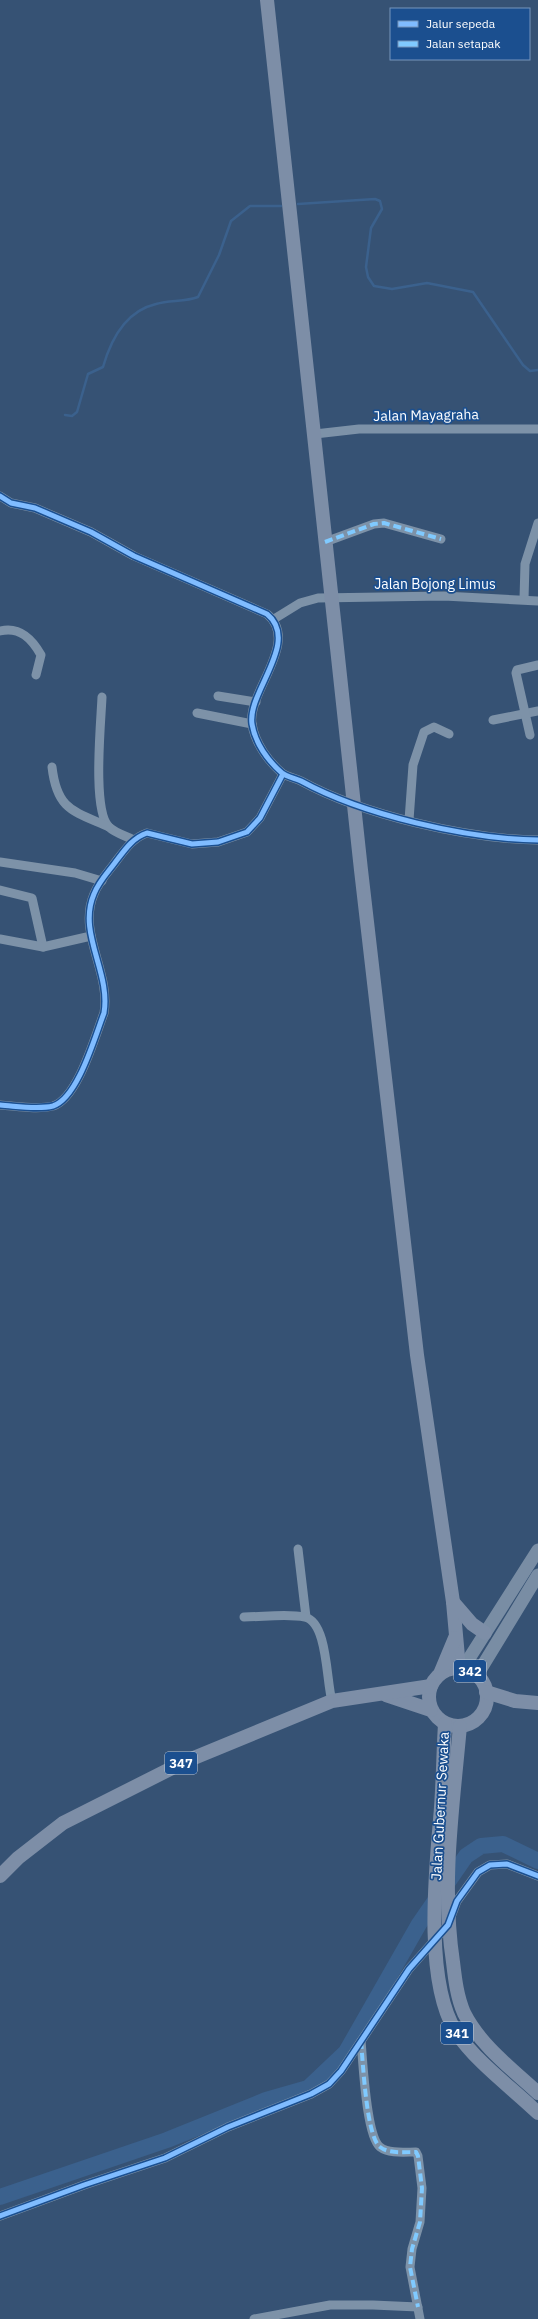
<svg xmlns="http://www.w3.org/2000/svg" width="538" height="2319" font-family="'IBM Plex Sans',sans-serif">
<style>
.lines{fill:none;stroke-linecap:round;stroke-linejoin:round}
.stream{stroke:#3b618d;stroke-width:2.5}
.river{stroke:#3b618d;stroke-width:16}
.street{stroke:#7d92a8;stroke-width:9}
.secondary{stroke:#798da4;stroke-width:13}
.primary{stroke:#7d8ea7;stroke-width:14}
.quiet{stroke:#80caff;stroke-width:4;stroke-dasharray:8 4;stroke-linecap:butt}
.cycleway-casing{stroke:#1b4f8f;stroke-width:8}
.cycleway{stroke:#80bcff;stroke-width:5}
.labels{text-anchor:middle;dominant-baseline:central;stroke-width:3.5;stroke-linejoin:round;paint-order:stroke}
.shield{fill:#1b4f8f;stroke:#bbcadd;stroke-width:1}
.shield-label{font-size:13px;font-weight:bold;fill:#fff}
.street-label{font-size:14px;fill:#fff;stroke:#1b4f8f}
</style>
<rect width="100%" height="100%" fill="#365274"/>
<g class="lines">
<!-- stream -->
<g class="stream">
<path d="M298,204L375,199L380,201L382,209L371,228L366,267L368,277L374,286L392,289L427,283L473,292L523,365L530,371L538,370"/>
<path d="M65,415L72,416L77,412L88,374L103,367C111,339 126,311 156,304C170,300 185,302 198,297L219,255L231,221L250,206H281"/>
</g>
<!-- river -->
<path class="river" d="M0,2197L167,2140L266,2100L308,2088L346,2052L419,1924L466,1856L481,1846L503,1844L538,1861"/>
<!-- street -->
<g class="street">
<path d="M315,434L359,429H538"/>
<path d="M0,496L11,503L35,508L91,532L134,556L267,614C301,642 247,692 252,724C255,743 268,761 282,773C287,777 295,778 301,781C363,815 467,839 538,840"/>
<path d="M325,542L374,524L384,523L441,539"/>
<path d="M524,599L525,564L538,523"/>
<path d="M274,619L300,603L318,598L444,596L538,601"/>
<path d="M0,631C20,626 32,639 41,655L36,675"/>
<path d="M218,696L256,702"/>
<path d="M102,697C101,722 92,811 109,827C115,833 126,836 134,840"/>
<path d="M197,713L252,724"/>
<path d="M493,720L538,711"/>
<path d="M530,735L516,673L517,670L538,665"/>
<path d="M52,767C57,810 73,811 109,827"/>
<path d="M409,820L413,765L424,732L434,727L449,734"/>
<path d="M0,862L75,873L102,881"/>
<path d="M0,890L32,898L43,947"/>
<path d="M0,939L43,947L91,936"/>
<path d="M0,1105C16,1106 37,1110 53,1106C78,1098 95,1036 104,1013C111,972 77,933 94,894C98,883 107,873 114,864C124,851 132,838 147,833L192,844L218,842L247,832L260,818L283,774"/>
<path d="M298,1549L306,1617"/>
<path d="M244,1617C263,1617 286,1613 305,1617C328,1623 326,1681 332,1701"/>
<path d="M361,2041C363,2061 366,2136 380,2147C389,2154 405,2152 416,2152L418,2156L422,2188L420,2222L412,2249L410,2267L420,2319"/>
<path d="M0,2216L84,2185L165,2158L228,2127L311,2094L329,2084L341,2071L409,1969L448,1925L457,1901L478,1872L490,1865L507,1864L538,1876"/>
<path d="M254,2319L330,2305H373L418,2307"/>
</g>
<!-- secondary -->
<g class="secondary">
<path d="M463,1668L538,1550"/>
<path d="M477,1675L538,1575"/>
</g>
<!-- primary -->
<g class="primary">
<path d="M267,0L361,870L417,1355L453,1602L459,1668"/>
<path d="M453,1602L472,1624L485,1633"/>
<circle cx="458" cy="1697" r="29"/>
<path d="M440,1674L455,1638"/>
<path d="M486,1692L515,1701L538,1703"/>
<path d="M386,1695L431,1710"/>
<path d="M445,1724C443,1756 443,1788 440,1820C435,1878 425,1983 456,2032C477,2063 511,2087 538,2113"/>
<path d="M460,1726C453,1805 441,1883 453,1962C455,1979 457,1997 464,2013C480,2045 512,2069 538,2093"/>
<path d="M0,1876L18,1858L63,1823L184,1762L332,1701L431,1686"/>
</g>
<!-- quiet -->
<g class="quiet">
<path d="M325,542L374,524L384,523L441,539"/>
<path d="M361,2041C363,2061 366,2136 380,2147C389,2154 405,2152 416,2152L418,2156L422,2188L420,2222L412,2249L410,2267L418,2307"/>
</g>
<!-- cycleway casing -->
<g class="cycleway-casing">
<g id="cycleway">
<path d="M0,496L11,503L35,508L91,532L134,556L267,614C301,642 247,692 252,724C255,743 268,761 282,773C287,777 295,778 301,781C363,815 467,839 538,840"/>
<path d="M0,1105C16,1106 37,1110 53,1106C78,1098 95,1036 104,1013C111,972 77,933 94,894C98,883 107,873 114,864C124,851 132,838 147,833L192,844L218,842L247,832L260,818L283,774"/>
<path d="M0,2216L84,2185L165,2158L228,2127L311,2094L329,2084L341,2071L409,1969L448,1925L457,1901L478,1872L490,1865L507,1864L538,1876"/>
</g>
</g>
<!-- cycleway -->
<use href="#cycleway" class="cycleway"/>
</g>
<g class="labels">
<!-- shield labels -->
<g class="shield">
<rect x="454" y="1660" width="32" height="22" rx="3"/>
<rect x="165" y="1752" width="32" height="22" rx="3"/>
<rect x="441" y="2022" width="32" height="22" rx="3"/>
</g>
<g class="shield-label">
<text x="470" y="1671">342</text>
<text x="181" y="1763">347</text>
<text x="457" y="2033">341</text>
</g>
<!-- street labels -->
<g class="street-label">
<text transform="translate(426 415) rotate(-1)">Jalan Mayagraha</text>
<text x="435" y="584">Jalan Bojong Limus</text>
<text transform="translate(440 1806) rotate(-87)">Jalan Gubernur Sewaka</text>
</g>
</g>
<!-- legend -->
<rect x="390" y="8" width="140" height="52" fill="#1b4f8f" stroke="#7695bc"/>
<rect x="398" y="21" width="20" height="6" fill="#80bcff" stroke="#7695bc"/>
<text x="426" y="28" font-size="12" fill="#ffffff">Jalur sepeda</text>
<rect x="398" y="41" width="20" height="6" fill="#80caff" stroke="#7695bc"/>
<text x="426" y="48" font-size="12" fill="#ffffff">Jalan setapak</text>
</svg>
